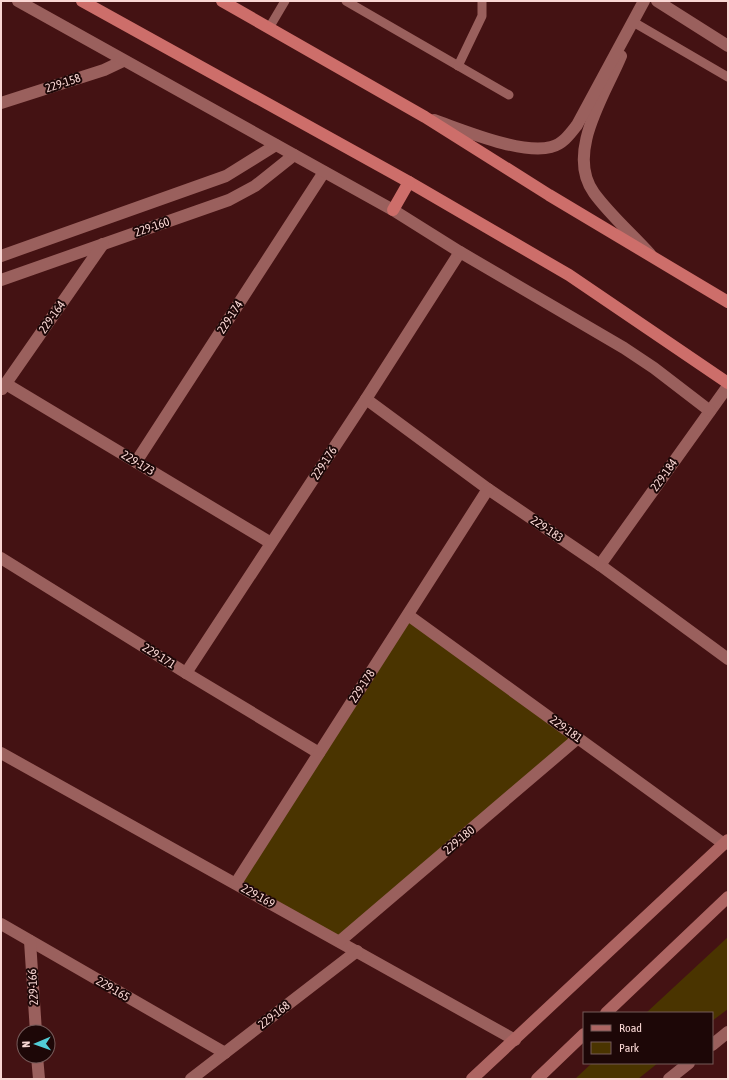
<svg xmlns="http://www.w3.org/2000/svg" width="729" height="1080" font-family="'Asap Condensed',sans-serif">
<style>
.green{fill:#4a3400}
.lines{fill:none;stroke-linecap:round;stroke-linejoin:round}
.service{stroke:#9a605d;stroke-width:9}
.minor{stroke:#9a605d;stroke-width:12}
.tertiary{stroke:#9a605d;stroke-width:12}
.secondary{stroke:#ad6562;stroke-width:12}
.trunk{stroke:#cd6e6a;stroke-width:12}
.labels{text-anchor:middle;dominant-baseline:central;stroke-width:4;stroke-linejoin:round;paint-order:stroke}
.street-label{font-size:12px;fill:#f9d7d4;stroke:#1d0707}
</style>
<rect width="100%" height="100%" fill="#441213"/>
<!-- green -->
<g class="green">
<path d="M408,615L578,738L340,941L236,883Z"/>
<path d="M728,937V1009L712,1021V1013H646Z"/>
<path d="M592,1063H658L638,1079H575Z"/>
</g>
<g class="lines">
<!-- service -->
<g class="service">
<path d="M346,1L509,95"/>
<path d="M635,23L728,77"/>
<path d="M269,28L285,1"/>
<path d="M458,66L482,16V1"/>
</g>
<!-- minor -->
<g class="minor">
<path d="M657,1L728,46"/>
<path d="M1,103L104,70L123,61"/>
<path d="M1,256L226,176L276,145"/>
<path d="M1,280L229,200L255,186L294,155"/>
<path d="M6,384L271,543"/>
<path d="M2,389L103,244"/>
<path d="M366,399L488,489L600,565L728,659"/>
<path d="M136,462L324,172"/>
<path d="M1,558L186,673L319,753"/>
<path d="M600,565L728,386"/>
<path d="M408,615L724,844"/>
<path d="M186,673L366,399L460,252"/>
<path d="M1,753L515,1040"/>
<path d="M236,883L488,489"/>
<path d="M1,924L225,1053"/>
<path d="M30,941L36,1032"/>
<path d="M340,941L578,738"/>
<path d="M712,1045L728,1032"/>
<path d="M37,1056L39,1079"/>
<path d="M191,1079L357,951"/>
<path d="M669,1079L689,1063"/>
</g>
<!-- tertiary -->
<g class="tertiary">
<path d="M18,1L393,210L460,252L624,348L654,368L710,411"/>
<path d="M621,56C605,95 565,153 594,193C610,215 632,234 650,254"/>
<path d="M434,120C463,130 522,155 551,147C563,144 570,134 577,125L644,1"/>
</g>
<!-- secondary -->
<g class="secondary">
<path d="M606,1013L728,897"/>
<path d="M472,1079L728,840"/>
<path d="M537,1079L584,1034"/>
</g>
<!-- trunk -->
<g class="trunk">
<path d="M82,1L409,182L569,275L728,383"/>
<path d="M222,1L425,117L549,195L728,302"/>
<path d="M393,210L409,182"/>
</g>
</g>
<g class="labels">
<!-- street labels -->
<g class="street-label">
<text transform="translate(63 83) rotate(-18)">229-158</text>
<text transform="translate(152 227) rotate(-19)">229-160</text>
<text transform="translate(52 317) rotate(-55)">229-164</text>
<text transform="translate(230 317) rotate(-57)">229-174</text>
<text transform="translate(138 463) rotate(31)">229-173</text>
<text transform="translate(324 463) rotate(-57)">229-176</text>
<text transform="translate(664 475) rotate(-54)">229-184</text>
<text transform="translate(547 529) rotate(34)">229-183</text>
<text transform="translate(159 656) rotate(32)">229-171</text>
<text transform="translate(362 686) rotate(-57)">229-178</text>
<text transform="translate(566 729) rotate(36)">229-181</text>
<text transform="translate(459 840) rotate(-40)">229-180</text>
<text transform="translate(258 896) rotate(29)">229-169</text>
<text transform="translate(33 987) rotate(-93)">229-166</text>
<text transform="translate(113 989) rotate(30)">229-165</text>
<text transform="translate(274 1015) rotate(-38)">229-168</text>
</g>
</g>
<!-- border -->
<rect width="729" height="1080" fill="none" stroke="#f9d7d4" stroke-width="4"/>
<!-- legend -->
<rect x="583" y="1012" width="130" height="52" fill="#1d0707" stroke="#755a59"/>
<rect x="591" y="1025" width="20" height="6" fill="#ad6562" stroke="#755a59"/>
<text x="619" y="1032" font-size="12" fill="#f9d7d4">Road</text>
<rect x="591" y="1042" width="20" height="12" fill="#4a3400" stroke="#755a59"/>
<text x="619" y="1052" font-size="12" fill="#f9d7d4">Park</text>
<!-- north arrow -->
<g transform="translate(36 1044) rotate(268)"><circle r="19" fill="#1d0707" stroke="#755a59"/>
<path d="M0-3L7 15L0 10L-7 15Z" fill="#52ccd6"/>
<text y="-6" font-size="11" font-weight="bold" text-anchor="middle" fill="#f9d7d4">N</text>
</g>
</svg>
